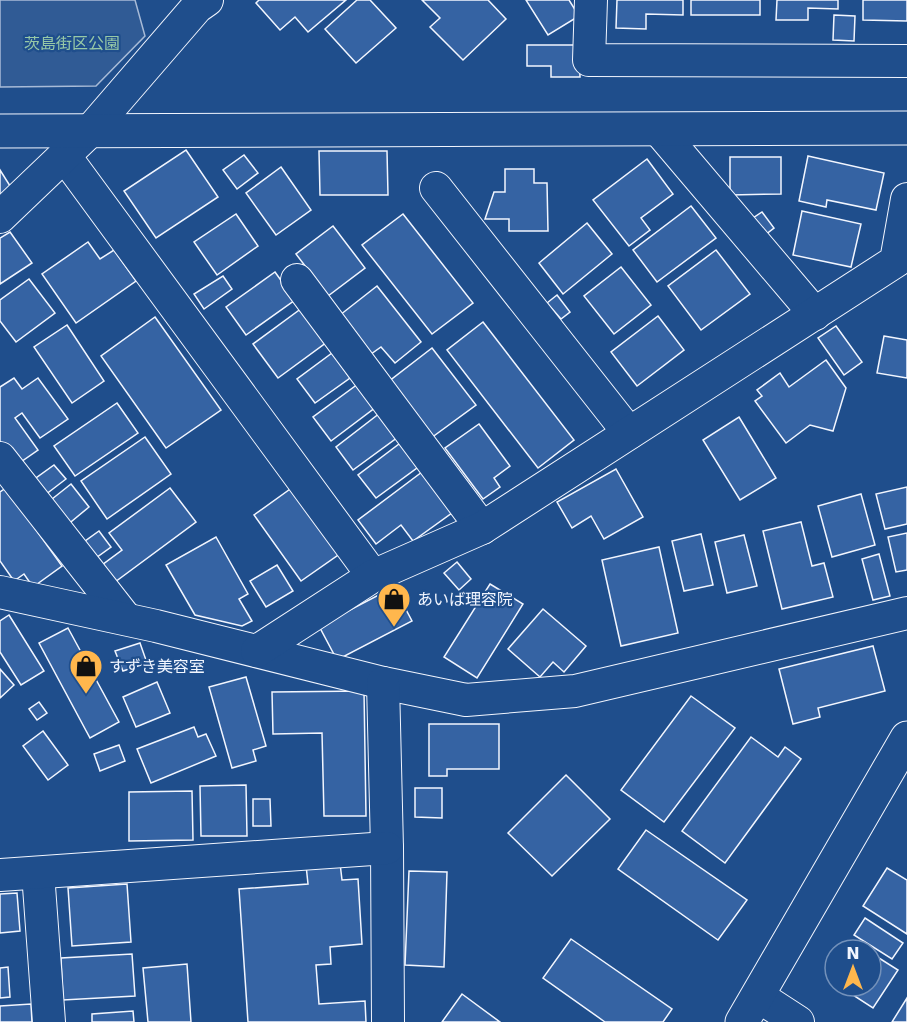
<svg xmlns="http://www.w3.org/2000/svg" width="907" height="1022" font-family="'DejaVu Sans','Noto Sans JP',sans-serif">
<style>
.built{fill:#305b95;stroke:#a8bbd7;stroke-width:1.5}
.building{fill:#3563a3;stroke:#f2f6ff;stroke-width:1.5}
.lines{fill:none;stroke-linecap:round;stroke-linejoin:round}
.minor-casing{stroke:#f2f6ff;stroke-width:34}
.tertiary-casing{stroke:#f2f6ff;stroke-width:35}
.minor{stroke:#1f4e8c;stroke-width:32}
.tertiary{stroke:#1f4e8c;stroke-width:33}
.labels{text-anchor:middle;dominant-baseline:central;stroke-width:4.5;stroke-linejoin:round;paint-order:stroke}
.park-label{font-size:16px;fill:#97c8a6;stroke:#1f4e8c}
.poi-label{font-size:16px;fill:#f2f6ff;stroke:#1f4e8c;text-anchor:start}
</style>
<rect width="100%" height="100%" fill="#1f4e8c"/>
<!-- built -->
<path class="built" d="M0,0H135L145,36L96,86L0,87Z"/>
<!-- building -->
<g class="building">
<path d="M259,0H346L308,32L295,17L280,30L256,3Z"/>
<path d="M357,0H370L396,28L356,63L325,29Z"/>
<path d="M422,0H488L506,19L463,60L430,27L440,18Z"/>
<path d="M526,0H569L579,16L548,35Z"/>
<path d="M617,0H683V15L646,14V29L616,28Z"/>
<rect x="691" y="0" width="69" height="15"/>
<path d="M777,0H838V9L808,8V20H776Z"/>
<path d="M863,0H907V21L863,20Z"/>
<path d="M834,15L855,16L854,41L833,40Z"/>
<path d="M527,45H579L580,77H551V66H527Z"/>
<path d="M186,150L218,197L156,238L124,191Z"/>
<path d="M319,151H387L388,195H320Z"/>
<path d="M244,155L258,173L237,189L223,170Z"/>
<path d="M808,156L884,173L876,210L827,200L826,207L799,201Z"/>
<path d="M730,157H781V194L730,195Z"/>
<path d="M647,159L673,194L641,218L650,230L629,246L593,200Z"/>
<path d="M281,167L311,210L276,235L246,193Z"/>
<path d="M505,169H534V183H547L548,231H509V219H485L494,192H505Z"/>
<path d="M0,170L12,189L0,197Z"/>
<path d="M691,206L716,238L657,282L633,250Z"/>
<path d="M802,211L861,224L851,267L793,255Z"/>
<path d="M762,212L774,228L765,235L753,218Z"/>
<path d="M236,214L258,246L217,275L194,242Z"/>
<path d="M403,214L473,303L432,334L362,245Z"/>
<path d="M587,223L612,254L563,294L539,263Z"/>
<path d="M333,226L365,268L328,296L296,254Z"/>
<path d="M10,232L32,263L0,284V238Z"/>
<path d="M88,242L100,259L114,250L136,281L76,323L42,274Z"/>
<path d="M716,250L750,294L701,330L668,286Z"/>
<path d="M621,267L651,305L614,334L584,296Z"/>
<path d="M275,272L295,300L246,335L226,307Z"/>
<path d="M223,276L232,289L204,309L194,294Z"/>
<path d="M29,279L55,313L16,342L0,321V300Z"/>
<path d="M377,286L421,342L395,363L381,347L371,354L340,315Z"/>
<path d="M557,295L570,312L561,319L547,303Z"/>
<path d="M302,308L327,342L278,378L253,344Z"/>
<path d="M658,316L684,350L637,386L611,352Z"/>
<path d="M155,317L221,410L166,448L101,356Z"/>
<path d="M483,322L574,440L538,468L447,350Z"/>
<path d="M67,325L104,381L72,403L34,347Z"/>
<path d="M836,326L862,362L844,375L818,338Z"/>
<path d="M884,336L907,340V378L877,373Z"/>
<path d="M432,348L476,405L431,438L388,382Z"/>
<path d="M332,353L350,378L315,403L297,379Z"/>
<path d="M826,360L846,388L833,431L810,425L786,443L755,401L762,396L757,390L780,373L789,387Z"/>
<path d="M14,378L22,389L38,378L68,419L40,438L22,413L15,418L38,450L15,466L0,446V387Z"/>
<path d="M358,384L376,407L331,441L313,417Z"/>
<path d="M117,403L138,433L75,476L54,446Z"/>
<path d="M380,413L398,437L353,470L336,447Z"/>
<path d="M739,417L776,478L740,500L703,440Z"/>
<path d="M479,424L510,466L494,478L500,487L483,499L445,448Z"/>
<path d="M145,437L171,474L107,519L81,481Z"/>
<path d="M403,441L421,465L376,498L358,475Z"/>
<path d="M54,465L66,479L41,498L29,483Z"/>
<path d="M426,469L456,510L413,541L401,525L376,544L358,520Z"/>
<path d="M616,469L643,517L604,539L591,516L572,528L557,502Z"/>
<path d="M71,484L89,507L66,526L47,503Z"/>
<path d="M293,487L341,553L301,581L254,515Z"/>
<path d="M907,487V524L885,529L876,494Z"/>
<path d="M6,488L62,566L33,587L24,574L14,581L0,561V492Z"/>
<path d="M170,488L196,522L115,582L102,565L122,550L109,533Z"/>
<path d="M861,494L875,545L832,557L818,506Z"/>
<path d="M801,522L812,566L824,563L833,597L782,609L763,531Z"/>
<path d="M99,531L111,547L93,560L81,544Z"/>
<path d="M907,533V570L896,572L888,537Z"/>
<path d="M701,534L713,585L684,591L672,541Z"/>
<path d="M744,535L757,586L727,593L715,542Z"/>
<path d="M216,537L248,594L239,599L252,621L242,626L195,615L166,565Z"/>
<path d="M659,547L678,633L621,646L602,560Z"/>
<path d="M879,554L890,596L873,600L862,559Z"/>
<path d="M457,562L471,579L459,590L444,573Z"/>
<path d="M277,565L293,591L266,607L250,581Z"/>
<path d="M490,584L523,604L477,678L444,657Z"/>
<path d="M394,587L412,621L337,660L319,626Z"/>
<path d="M543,609L586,646L564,672L553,662L540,677L508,649Z"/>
<path d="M9,615L44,671L21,685L0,652V621Z"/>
<path d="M68,628L119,722L90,738L39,643Z"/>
<path d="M140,643L147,663L123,671L115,651Z"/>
<path d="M873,646L885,691L818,708L820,717L793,724L779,669Z"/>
<path d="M0,669L14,685L0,698Z"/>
<path d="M246,677L266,746L253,750L256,761L232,768L209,687Z"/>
<path d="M157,682L170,713L136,727L123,697Z"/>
<path d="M364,691L366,816H324L322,733L273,734L272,692Z"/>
<path d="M691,696L735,728L664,822L621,790Z"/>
<path d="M39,702L47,713L37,720L29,709Z"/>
<path d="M429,724H499V769H447V776H429Z"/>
<path d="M194,727L198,737L206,734L216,756L151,783L137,749Z"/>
<path d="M43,731L68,765L48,780L23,746Z"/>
<path d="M751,737L778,757L785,747L801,759L725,863L682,831Z"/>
<path d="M119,745L125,761L100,771L94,754Z"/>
<path d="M566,775L610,819L552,876L508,833Z"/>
<path d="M246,785L247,836H201L200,786Z"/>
<path d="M415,788H442V818L415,817Z"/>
<path d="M192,791L193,840L129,841V792Z"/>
<path d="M253,799H270L271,826H253Z"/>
<path d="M646,830L747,900L718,940L618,869Z"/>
<path d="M340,863L342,880L358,879L362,944L330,947L331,964L316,965L319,1004L365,1001L366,1022H248L239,889L308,884L306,865Z"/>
<path d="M887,868L907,880V934L863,906Z"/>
<path d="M409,871L447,872L444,967L405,965Z"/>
<path d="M127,884L131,942L72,946L68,888Z"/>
<path d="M17,893L20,931L0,933V894Z"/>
<path d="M865,918L903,943L892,959L854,935Z"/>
<path d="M571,939L672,1009L663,1022H605L543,978Z"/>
<path d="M871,953L898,970L873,1008L839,986H871Z"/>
<path d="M132,954L135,996L63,1000L61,958Z"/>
<path d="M187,964L191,1022H148L143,968Z"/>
<path d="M8,967L10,997L0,998V968Z"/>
<path d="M462,994L500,1022H442Z"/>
<path d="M907,998V1022H892Z"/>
<path d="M31,1004L32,1022H0V1006Z"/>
<path d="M133,1011L134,1022H92V1014Z"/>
</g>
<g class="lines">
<!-- minor casing -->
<g class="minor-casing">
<g id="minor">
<path d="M591,0L589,60L907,61"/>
<path d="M658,129L815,314"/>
<path d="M64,155L373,576"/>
<path d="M436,188L629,433"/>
<path d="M0,217L90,131L197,7L207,0"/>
<path d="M297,280L482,528"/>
<path d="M0,458L126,619"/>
<path d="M0,592L156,626L383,683L466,700L575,691L907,613"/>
<path d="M257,651L373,576L482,528L896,261L907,199"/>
<path d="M383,683L387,848L388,1022"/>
<path d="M38,873L49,1022"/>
<path d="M0,875L387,848"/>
<path d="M758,996L798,1022"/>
</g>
</g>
<!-- tertiary casing -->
<g class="tertiary-casing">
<g id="tertiary">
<path d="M0,131L907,128"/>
<path d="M742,1022L907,738"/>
</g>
</g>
<!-- minor -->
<use href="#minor" class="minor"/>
<!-- tertiary -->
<use href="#tertiary" class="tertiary"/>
</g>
<!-- icons -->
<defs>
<g id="shop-pin" transform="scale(1.725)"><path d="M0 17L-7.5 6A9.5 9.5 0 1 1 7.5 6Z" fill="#ffb74d" stroke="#1f4e8c"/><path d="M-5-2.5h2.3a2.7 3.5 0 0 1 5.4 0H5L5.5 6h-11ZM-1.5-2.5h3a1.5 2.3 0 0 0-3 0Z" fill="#111"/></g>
</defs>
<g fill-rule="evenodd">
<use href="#shop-pin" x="394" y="599"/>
<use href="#shop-pin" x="86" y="666"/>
</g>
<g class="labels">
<!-- park labels -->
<g class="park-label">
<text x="72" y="43">茨島街区公園</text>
</g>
<!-- poi labels -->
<g class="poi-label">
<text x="417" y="599">あいば理容院</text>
<text x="109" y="666">すずき美容室</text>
</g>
</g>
<!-- north arrow -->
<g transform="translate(853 968)"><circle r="28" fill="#1f4e8c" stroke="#7391ba" stroke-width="1.5"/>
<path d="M0-4.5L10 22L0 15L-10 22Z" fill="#ffb74d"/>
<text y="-9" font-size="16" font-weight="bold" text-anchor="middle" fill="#f2f6ff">N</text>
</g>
</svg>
